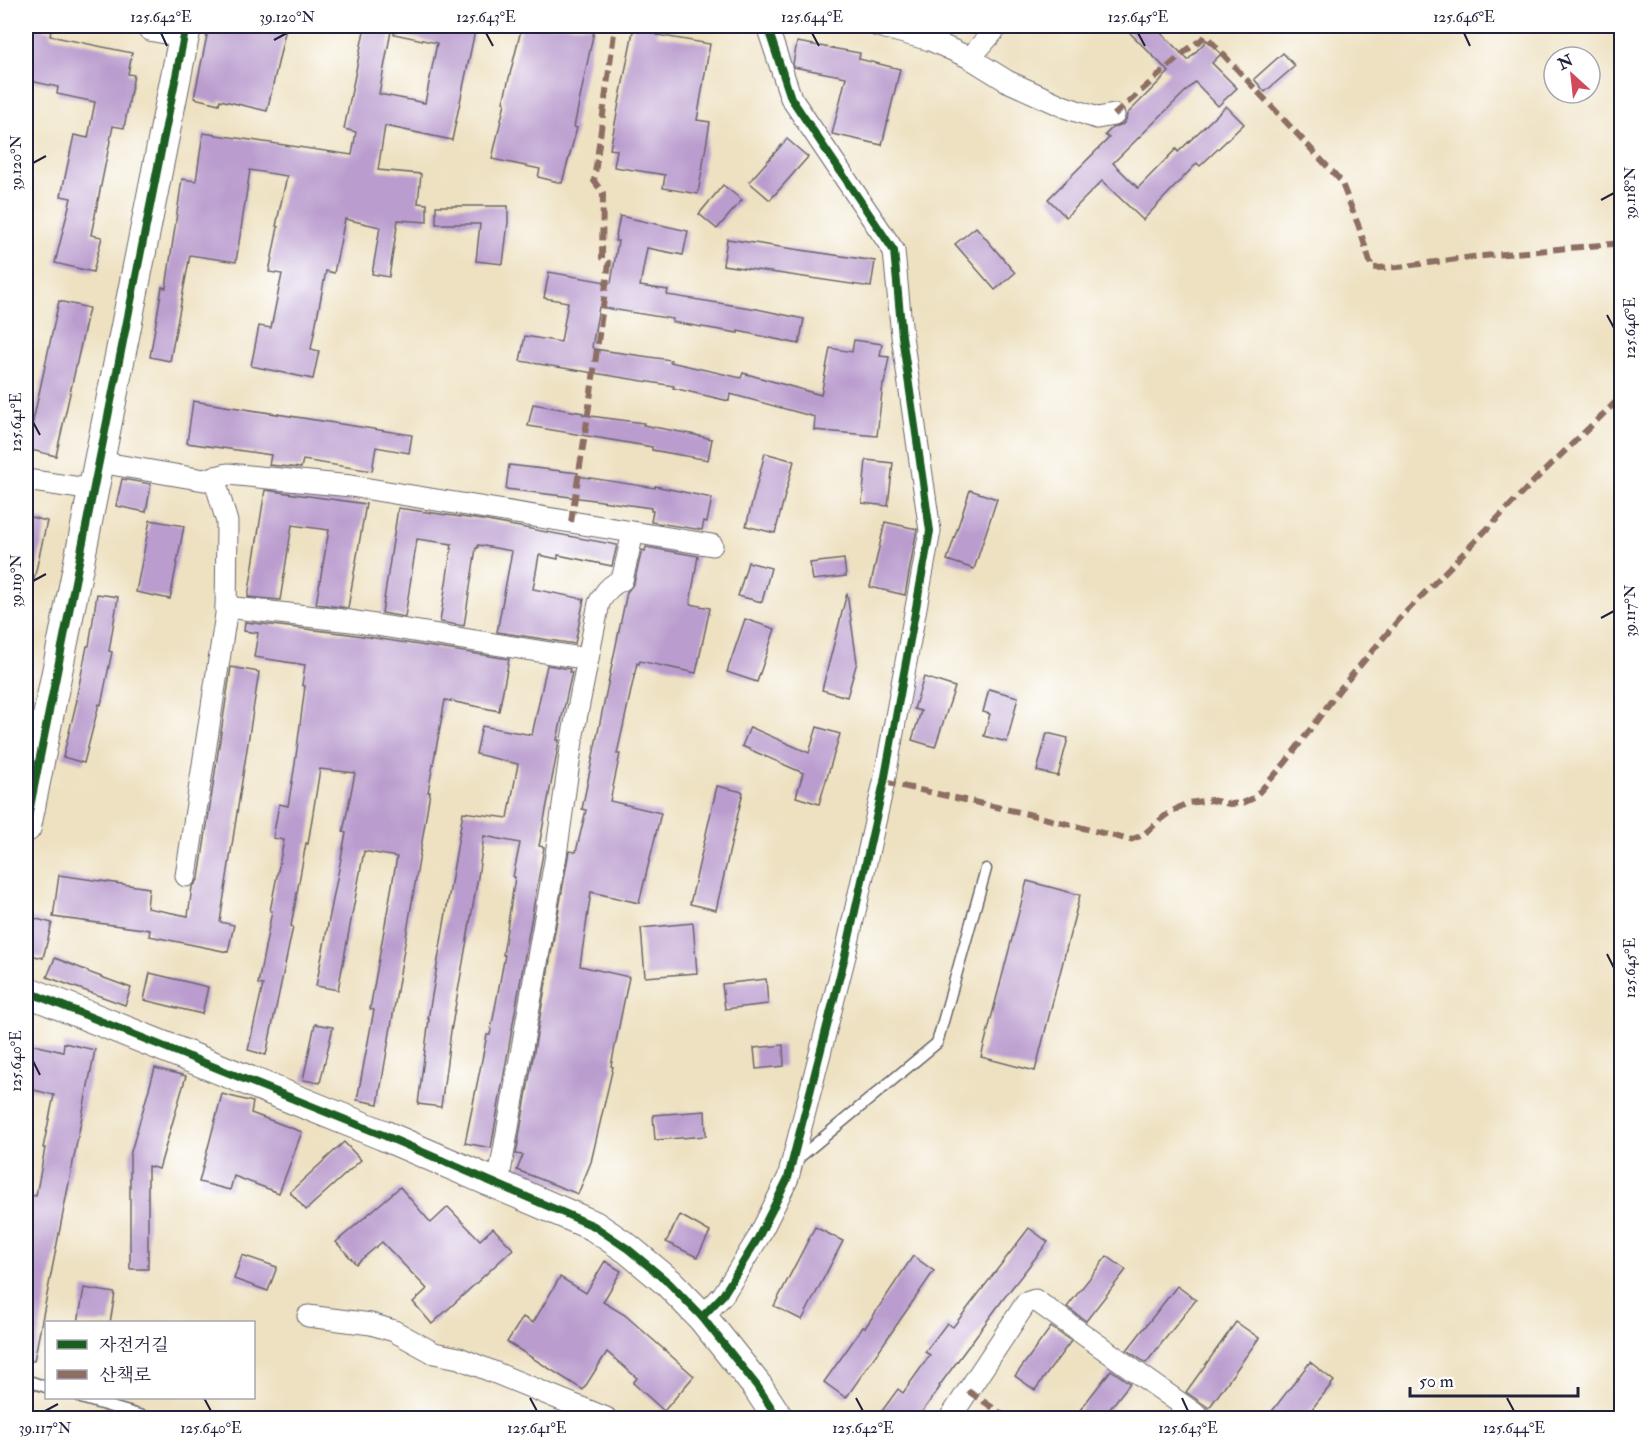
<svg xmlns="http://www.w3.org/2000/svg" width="1647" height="1444" font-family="'IM FELL Double Pica','Noto Serif KR',serif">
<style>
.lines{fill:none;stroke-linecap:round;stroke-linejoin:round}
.stream{stroke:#57c4d0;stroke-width:7}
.building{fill:#ba9cce}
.lane-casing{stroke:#69656a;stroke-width:13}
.street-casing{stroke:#69656a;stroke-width:23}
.secondary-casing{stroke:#69656a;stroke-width:32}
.lane{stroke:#fff;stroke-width:10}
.street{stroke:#fff;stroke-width:21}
.secondary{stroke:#fff;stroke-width:30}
.quiet{stroke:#8d6e63;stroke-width:6;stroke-dasharray:12 6;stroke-linecap:butt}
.cycleway-casing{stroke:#fff;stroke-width:11}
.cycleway{stroke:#1b5e20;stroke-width:8}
.ticks{fill:none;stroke:#22223b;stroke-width:2}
.neatline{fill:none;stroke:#22223b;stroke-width:2}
.ticks-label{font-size:15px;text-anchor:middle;fill:#22223b}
</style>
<rect width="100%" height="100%" fill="#fff"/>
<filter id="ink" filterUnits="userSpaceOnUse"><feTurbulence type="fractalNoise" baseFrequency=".0167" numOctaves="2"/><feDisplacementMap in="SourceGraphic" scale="12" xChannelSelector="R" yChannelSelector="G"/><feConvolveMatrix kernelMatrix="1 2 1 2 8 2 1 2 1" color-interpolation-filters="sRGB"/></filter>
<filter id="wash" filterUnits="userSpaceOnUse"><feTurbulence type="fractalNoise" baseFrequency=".008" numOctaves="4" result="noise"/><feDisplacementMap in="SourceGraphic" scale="24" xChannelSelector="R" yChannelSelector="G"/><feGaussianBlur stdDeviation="1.35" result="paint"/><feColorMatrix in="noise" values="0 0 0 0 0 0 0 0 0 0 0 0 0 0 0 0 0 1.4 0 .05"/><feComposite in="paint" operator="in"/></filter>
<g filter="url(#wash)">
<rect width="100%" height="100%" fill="#eee1c1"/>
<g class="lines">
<!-- stream -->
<path class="stream" d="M1622,791C1616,810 1614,832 1622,852"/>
</g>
<g id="blocks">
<!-- building -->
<g class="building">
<path d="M26,26L51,31L50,36L132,53L128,74L134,75L124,128L113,126L91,235L102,237L93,272L55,263L71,198L61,196L74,135L88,138L95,102L57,94L58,87L26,80Z"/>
<path d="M209,26H276L286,28L267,111L220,100L219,104L194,98Z"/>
<path d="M365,26H392L379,94L425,103L437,43L394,34V26H476L452,140L385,126L378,170L421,174L418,203L427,204V222L398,220L389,277L372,274L380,227L345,219L334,273L326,271L311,349L319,351L313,379L251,366L259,326L271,328L282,274L269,272L278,227L276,226L287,176L250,170L236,262L190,255L170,361L150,357L162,287L166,288L182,179L196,181L203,133L352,155L356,132L344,129Z"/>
<path d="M522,26H595L574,127L577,128L562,183L538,177L540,169L492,159L505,103L503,102Z"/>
<path d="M634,26H658L657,35L710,44L697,120L710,122L698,194L663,188L665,175L614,167L617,150L610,149Z"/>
<path d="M1123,26H1154L1188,60L1207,40L1221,54L1212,63L1237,88L1218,106L1195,82L1113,163L1138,188L1176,149L1178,152L1226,106L1244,124L1200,166L1197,163L1143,220L1102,181L1066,217L1048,199L1109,138L1105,135L1112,128L1123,124L1126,120L1127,114L1169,72Z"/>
<path d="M797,42L860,53L859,59L900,69L882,145L832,134L846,77L794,67L793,64Z"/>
<path d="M1283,53L1295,66L1265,92L1254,79Z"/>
<path d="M787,139L808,157L770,200L749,182Z"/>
<path d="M723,185L742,200L717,229L699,214Z"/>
<path d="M436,206H508V222L503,264L476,261L480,224H436Z"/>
<path d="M620,216L688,231L683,255L647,248L640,286L668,290L667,295L757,309L804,319L799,344L738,331V333L672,322L673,319L599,307L592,347L594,349L671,360L670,362L741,378L743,373L821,395L830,348L852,352L854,340L882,344L880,356L889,357L884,384H883L877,436L814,430L815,417L730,394L729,401L673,388L674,386L520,361L525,336L561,342L568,302L544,298L549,272L611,283L618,241H615Z"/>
<path d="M976,227L1015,273L995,290L955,244Z"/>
<path d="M727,239L875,261L871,287L723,265Z"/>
<path d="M59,301L89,308L56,456L27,449Z"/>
<path d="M193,401L412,435L409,453L376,447L372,471L303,460L301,468L269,465L271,455L187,443Z"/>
<path d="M533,404L583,413V415L644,423L643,425L691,434L712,439L708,460L652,450V447L528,426Z"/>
<path d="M765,453L794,461L775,533L746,526Z"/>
<path d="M866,460L893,463L888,506L862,503Z"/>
<path d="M509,465L578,473L577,476L655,488V486L712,498L707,522L704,521L702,530L651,522L653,511H651V508L587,499L506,489Z"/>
<path d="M122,479L151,484L146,512L116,506Z"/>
<path d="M265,490L366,504L348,608L316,604L329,530L292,525L280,600L248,597Z"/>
<path d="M970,490L997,499L974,569L947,560Z"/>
<path d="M398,508L482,520L617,545L612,566L558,555V559L539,555L533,589L584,599L575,644L497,632L512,551L478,545V548H476L464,626L440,622L452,544L417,539L405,617L382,613Z"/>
<path d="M26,516L47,521L33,584L26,583Z"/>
<path d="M150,520L184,526L170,599L136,592Z"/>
<path d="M885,522L917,529L905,595L870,587Z"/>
<path d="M646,547L698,556L690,604L710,608L696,673L640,661L639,664L637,663L617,754H620L610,801L661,813L639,903L591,892L580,966L629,977L611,1066L613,1067L591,1162L578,1194L517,1170L523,1155L516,1154L569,851L576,852L586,810L582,809L627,592L634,583L642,550L645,551Z"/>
<path d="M844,559L846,576L813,580L810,563Z"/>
<path d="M748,562L771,568L762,602L738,596Z"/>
<path d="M847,593L857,662L847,697L822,690Z"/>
<path d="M97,594L118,597L109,651L112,652L101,705L99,704L84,763L63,757L77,700H76L87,646H89Z"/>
<path d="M745,619L775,629L757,682L727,672Z"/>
<path d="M245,622L349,634L509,659L499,711L445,700L428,792H430L418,866L378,1104L357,1100L374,1010L370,1009L397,857L364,851L338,990L316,986L346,833L343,832L355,773L320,769L308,844L306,843L291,926L293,927L266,1055L248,1050L263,985L258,984L272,911H270L284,840L273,838L279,804L288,806L295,764L305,686L302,685L305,665L254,657L258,633L244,631Z"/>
<path d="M547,665L570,669L569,672H572L557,740H559L557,753L539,846L544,847L543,853L491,1148L465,1143L487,1035H490L505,955H503L515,877H513L520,843L484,836L478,877L451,1031L441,1107L418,1104L429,1019H428L463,812L508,818L518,764L476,754L482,726L532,735Z"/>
<path d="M231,667L259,672L220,922L234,925L228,952L149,936L150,930L53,917L59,875L149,888L147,908L188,916L192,887L196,883L199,878Z"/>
<path d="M924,677L955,687L935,747L912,740L921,711L914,709Z"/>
<path d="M989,689L1018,697L1007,742L984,736L990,714L983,712Z"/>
<path d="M750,727L809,753L817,727L840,734L819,804L796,797L803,773L742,746Z"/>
<path d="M1047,733L1068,738L1058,776L1037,771Z"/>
<path d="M717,786L743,792L716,910L690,904Z"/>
<path d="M1027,881L1080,895L1035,1071L981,1057Z"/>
<path d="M29,917L52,923L43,958L26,954V930Z"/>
<path d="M693,923L697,973L645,977L641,928Z"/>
<path d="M55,958L88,971V972L131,988L125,1005L47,977Z"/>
<path d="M150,973L208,987L202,1014L144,1000Z"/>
<path d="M766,979L768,1004L725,1009L722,984Z"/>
<path d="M315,1024L333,1027L320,1083L303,1080Z"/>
<path d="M26,1043L63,1052L64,1043L95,1050L34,1361L26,1360V1207L28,1195L36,1196L45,1148H43L54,1095L26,1088Z"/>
<path d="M783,1045L784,1066L756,1069L754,1048Z"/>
<path d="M155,1068L186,1076L159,1169L148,1166V1269H130V1155Z"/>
<path d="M222,1094L253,1102L251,1113L302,1132L279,1193L234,1176L230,1190L199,1182Z"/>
<path d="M705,1111L706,1136L655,1140L653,1115Z"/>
<path d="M344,1142L361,1160L306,1210L290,1192Z"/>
<path d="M400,1187L431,1223L448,1207L480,1240L493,1228L513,1249L432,1324L413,1302L427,1289L382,1242L356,1264L336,1242Z"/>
<path d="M680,1215L710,1232L697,1257L666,1242Z"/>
<path d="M815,1227L843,1241L802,1320L774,1306Z"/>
<path d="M1029,1228L1048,1242L1004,1298L939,1386L940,1387L917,1419H876L898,1389L903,1393L930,1355L925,1352L947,1323L953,1327Z"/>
<path d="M242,1255L277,1267L268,1291L234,1279Z"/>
<path d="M913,1256L934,1271L846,1398L824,1382L863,1327L865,1328Z"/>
<path d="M1107,1256L1126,1270L1086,1321L1067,1307Z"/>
<path d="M605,1261L621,1271L603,1302L625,1315L694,1376L664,1411L633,1383L637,1378L607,1352L583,1390L507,1342L523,1317L533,1323L560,1277L586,1293Z"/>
<path d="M1177,1286L1196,1300L1146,1363L1127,1350Z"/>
<path d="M84,1288L115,1293L110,1323H78Z"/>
<path d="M1236,1322L1259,1338L1209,1408L1186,1392Z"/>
<path d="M1051,1327L1071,1341L1035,1390L1015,1376Z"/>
<path d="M1310,1362L1334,1381L1304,1419H1266Z"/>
<path d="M1111,1370L1130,1383L1102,1419H1073Z"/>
</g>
</g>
</g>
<g filter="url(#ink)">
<use href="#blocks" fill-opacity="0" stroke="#69656a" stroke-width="1.5"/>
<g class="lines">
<!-- lane casing -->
<g class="lane-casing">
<g id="lane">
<path d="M795,1161L937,1043L986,869"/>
<path d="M26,1380L46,1387"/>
<path d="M81,1398L149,1418"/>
</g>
</g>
<!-- street casing -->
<g class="street-casing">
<g id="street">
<path d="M878,26L930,40L970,58L1007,81L1065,107L1097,118L1114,115"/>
<path d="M970,58L998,26"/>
<path d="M99,462L204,480L228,474L351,486L712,545"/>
<path d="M26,480L94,490"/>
<path d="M226,607L351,621L588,659"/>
<path d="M186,876L226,614L227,522L214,477"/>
<path d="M498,1184L556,855L573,734L599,603C605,592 610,585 622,580L633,533"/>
<path d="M308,1316L371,1324L394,1331L434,1353L459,1358L606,1418"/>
<path d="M702,1317L723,1295L758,1238L788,1178L845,956L884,782L930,531L902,336L894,251L791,98L767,26"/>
<path d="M950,1418L1026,1303L1035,1300L1201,1418"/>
</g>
</g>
<!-- secondary casing -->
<g class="secondary-casing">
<g id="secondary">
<path d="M152,26L185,32"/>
<path d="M26,827L186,26"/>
<path d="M26,991L383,1135L594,1226L628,1249L669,1283L702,1317L757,1386L778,1418"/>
</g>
</g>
<!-- lane -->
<use href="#lane" class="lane"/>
<!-- street -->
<use href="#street" class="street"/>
<!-- secondary -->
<use href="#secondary" class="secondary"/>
<!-- quiet -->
<g class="quiet">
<path d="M1114,115L1187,50L1206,36L1341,181L1359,227L1372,268L1398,267L1473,257L1622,243"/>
<path d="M571,522L586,428L609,263L602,258L603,193L594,181L615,26"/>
<path d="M884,782L1028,814L1130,840L1143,835L1166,815L1187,803L1211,800L1230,804L1243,803L1254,798L1286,762L1340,689L1402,616L1535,480L1622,396"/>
<path d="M968,1391L1008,1418"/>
</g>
<!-- cycleway casing -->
<g class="cycleway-casing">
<g id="cycleway">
<path d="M26,827L186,26"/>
<path d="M26,991L383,1135L594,1226L628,1249L669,1283L702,1317L757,1386L778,1418"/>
<path d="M702,1317L723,1295L758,1238L788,1178L845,956L884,782L930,531L902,336L894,251L791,98L767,26"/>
</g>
</g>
<!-- cycleway -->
<use href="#cycleway" class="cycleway"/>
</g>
</g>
<!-- ticks -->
<path class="ticks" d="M161,33L167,46M486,33L493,46M812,33L819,46M1138,33L1145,46M1464,33L1470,46M274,40L287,33M33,163L46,156M1601,200L1614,193M1607,315L1614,328M33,422L40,435M33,581L46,574M1601,618L1614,611M1607,954L1614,968M33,1061L40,1075M204,1398L211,1411M530,1398L537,1411M856,1398L863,1411M1182,1398L1188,1411M1507,1398L1514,1411M45,1411L58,1404"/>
<!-- margin -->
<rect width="1647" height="1444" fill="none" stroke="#fff" stroke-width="66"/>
<!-- legend -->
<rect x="45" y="1321" width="210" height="78" fill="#ffffff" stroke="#a7a7b1" stroke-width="1.5"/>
<rect x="57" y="1340" width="30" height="9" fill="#1b5e20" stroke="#a7a7b1" stroke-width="1.5"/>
<text x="99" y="1351" font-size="18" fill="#22223b">자전거길</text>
<rect x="57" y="1370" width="30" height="9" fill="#8d6e63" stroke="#a7a7b1" stroke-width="1.5"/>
<text x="99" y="1381" font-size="18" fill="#22223b">산책로</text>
<!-- north arrow -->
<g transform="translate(1572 75) rotate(333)"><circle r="28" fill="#ffffff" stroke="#a7a7b1" stroke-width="1.5"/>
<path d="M0-4.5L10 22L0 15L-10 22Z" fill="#d1495b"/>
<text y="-9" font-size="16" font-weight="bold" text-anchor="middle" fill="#22223b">N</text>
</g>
<!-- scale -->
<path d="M1410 1387v9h168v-9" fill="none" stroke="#22223b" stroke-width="3"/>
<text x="1419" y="1387" font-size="18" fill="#22223b" stroke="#ffffff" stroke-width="4.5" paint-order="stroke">50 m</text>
<rect x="33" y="33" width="1581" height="1378" class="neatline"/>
<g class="ticks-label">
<text x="161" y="22">125.642°E</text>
<text x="287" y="22">39.120°N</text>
<text x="486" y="22">125.643°E</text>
<text x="812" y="22">125.644°E</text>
<text x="1138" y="22">125.645°E</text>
<text x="1464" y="22">125.646°E</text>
<text transform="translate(16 163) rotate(-90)" y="5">39.120°N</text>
<text transform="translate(1630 193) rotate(-90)" y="5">39.118°N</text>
<text transform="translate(1630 328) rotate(-90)" y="5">125.646°E</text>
<text transform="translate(16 422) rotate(-90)" y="5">125.641°E</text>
<text transform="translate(16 581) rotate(-90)" y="5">39.119°N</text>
<text transform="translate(1630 611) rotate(-90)" y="5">39.117°N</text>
<text transform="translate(1630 968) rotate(-90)" y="5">125.645°E</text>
<text transform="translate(16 1061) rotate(-90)" y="5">125.640°E</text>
<text x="45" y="1433">39.117°N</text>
<text x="211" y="1433">125.640°E</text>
<text x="537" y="1433">125.641°E</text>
<text x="863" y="1433">125.642°E</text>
<text x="1188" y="1433">125.643°E</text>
<text x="1514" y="1433">125.644°E</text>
</g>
</svg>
